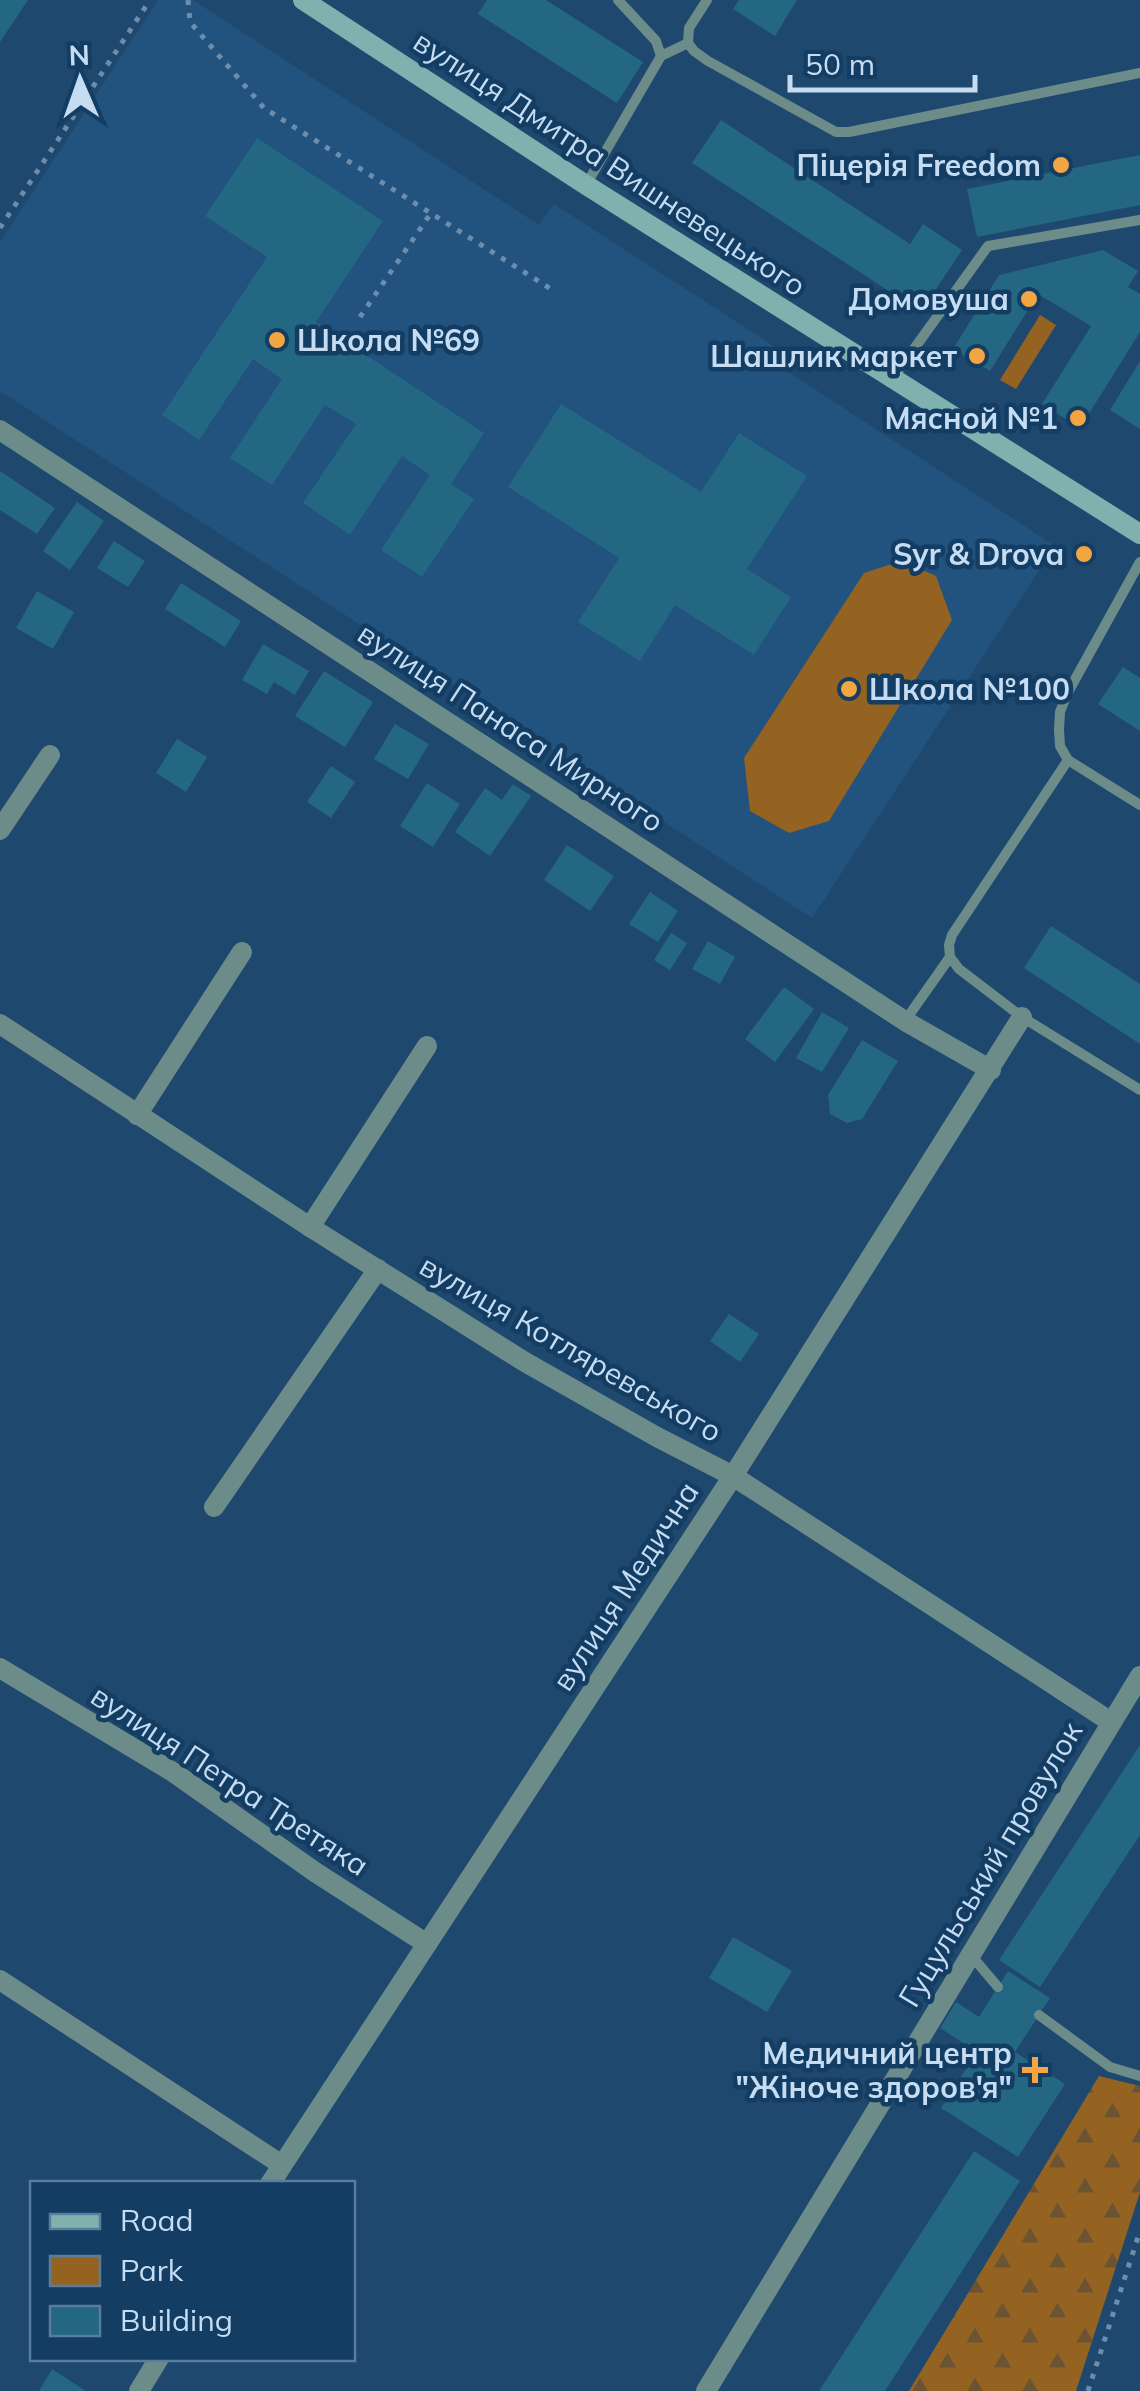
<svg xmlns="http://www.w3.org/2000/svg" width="1140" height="2391" font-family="Mulish,sans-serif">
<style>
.built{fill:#22527e}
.green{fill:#956321}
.forest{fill:url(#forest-firs)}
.building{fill:#236783}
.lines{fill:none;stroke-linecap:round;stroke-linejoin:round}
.path{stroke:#6c8dac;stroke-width:5;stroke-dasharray:5 8;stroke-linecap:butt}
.lane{stroke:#6c8c89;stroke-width:10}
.street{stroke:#6c8c89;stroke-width:20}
.secondary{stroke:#7fb2ae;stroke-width:20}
.poi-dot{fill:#f2a541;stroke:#133d63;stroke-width:4}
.labels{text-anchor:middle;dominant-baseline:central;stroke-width:9;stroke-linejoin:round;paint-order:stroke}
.street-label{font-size:30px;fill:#c5dcf3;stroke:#133d63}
.poi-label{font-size:30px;font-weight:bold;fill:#c5dcf3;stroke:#133d63;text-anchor:end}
</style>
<defs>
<pattern id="forest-firs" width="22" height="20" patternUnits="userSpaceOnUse" patternTransform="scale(2.5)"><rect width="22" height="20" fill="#956321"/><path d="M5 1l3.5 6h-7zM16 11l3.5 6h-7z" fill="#6c5433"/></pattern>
</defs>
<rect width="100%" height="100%" fill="#1f486f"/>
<!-- built -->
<path class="built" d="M158,0H193L539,225L554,204L777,348L770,360L1055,546L812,918L0,391V242Z"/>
<!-- green -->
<g class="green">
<path d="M1040,315L1056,325L1016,389L1000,380Z"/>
<path d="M901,561L936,576L952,620L829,821L789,833L750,811L744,758L864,573Z"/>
</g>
<!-- forest -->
<path class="forest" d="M1099,2076L1140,2086V2192L1076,2391H909Z"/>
<!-- building -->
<g class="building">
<path d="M0,0H28L0,42Z"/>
<path d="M487,0H546L643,62L617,103L478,14Z"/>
<path d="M739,0H797L775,36L733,9Z"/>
<path d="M721,120L910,244L923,224L962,250L921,312L692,163Z"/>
<path d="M257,138L383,221L316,322L484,433L451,484L474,499L422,577L381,550L430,475L402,456L350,535L303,503L356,424L325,405L272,485L230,458L282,379L253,359L199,440L162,415L267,257L205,216Z"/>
<path d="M1140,155V205L977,237L967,189Z"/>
<path d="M1103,250L1138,271L1128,287L1140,294V332L1080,428L1042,404L1091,326L1038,294L990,371L953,349L999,275Z"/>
<path d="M1140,361V429L1110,410Z"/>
<path d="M561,404L701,492L739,433L807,476L747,569L791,597L754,655L675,605L640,661L578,622L619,558L508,487Z"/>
<path d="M0,471L55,508L37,534L0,510Z"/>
<path d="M77,502L104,521L70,570L43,551Z"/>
<path d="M114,541L145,561L128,587L97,568Z"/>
<path d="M181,583L241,621L225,647L165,609Z"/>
<path d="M37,591L74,612L53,649L16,628Z"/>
<path d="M263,644L309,671L295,695L274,682L267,694L242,680Z"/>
<path d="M1123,667L1140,678V731L1098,704Z"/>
<path d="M324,671L373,702L345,747L295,716Z"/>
<path d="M395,724L429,744L408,779L374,759Z"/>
<path d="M177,739L207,757L186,792L156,773Z"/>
<path d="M331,766L355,782L331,818L307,802Z"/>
<path d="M427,783L460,804L433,847L400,826Z"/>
<path d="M513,784L531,796L490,856L455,832L485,788L502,800Z"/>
<path d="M567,845L614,876L590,911L544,880Z"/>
<path d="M650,892L678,911L658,942L629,924Z"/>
<path d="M1051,926L1140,984V1044L1024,968Z"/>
<path d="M671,933L687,943L670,970L654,960Z"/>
<path d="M708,941L735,957L720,984L692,969Z"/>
<path d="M784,987L814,1009L775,1062L745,1039Z"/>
<path d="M822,1012L849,1028L822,1072L796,1058Z"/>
<path d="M862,1040L898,1061L862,1119L847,1123L830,1114L828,1095Z"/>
<path d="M729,1314L759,1334L740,1362L710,1341Z"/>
<path d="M1140,1745V1835L1040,1987L999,1960Z"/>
<path d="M733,1937L792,1971L767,2012L709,1978Z"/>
<path d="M1008,1971L1050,1998L1015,2052L1065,2084L1018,2157L941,2108L977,2052L940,2028L956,2002L979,2017Z"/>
<path d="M974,2151L1020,2181L885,2391H819Z"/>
<path d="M52,2369L86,2391H39Z"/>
</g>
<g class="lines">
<!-- path -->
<g class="path">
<path d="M188,0L190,22L264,108L551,289"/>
<path d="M0,228L150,0"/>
<path d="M360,317L431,213"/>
<path d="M1088,2391L1140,2231"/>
</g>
<!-- lane -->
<g class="lane">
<path d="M688,43L689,28L707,0"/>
<path d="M661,56L688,43L694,51L708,61L836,132H849L1140,73"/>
<path d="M586,185L661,56L656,41L618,0"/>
<path d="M893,378L988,246L1140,220"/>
<path d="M1140,562L1067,694L1060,712L1059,730L1060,746L1068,760L1140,805"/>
<path d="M950,957L959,969L1022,1017L1140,1090"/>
<path d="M905,1021L950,957L949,945L952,935L1068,760"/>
<path d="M970,1954L998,1987"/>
<path d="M1039,2015L1110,2067L1140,2076"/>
</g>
<!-- street -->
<g class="street">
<path d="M0,430L905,1021L991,1070"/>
<path d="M0,830L50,755"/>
<path d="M0,1024L310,1227L525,1362L657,1437L733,1476L1111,1722"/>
<path d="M137,1115L242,952"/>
<path d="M310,1227L427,1046"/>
<path d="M214,1507L378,1269"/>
<path d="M0,1668L173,1772L315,1872L427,1944"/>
<path d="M0,1980L282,2165"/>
<path d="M270,2184L733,1476L1022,1017"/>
<path d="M139,2391L159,2358"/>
<path d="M706,2391L1140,1676"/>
</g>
<!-- secondary -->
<path class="secondary" d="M303,0L586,185L1140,534"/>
</g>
<!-- markers -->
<g class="poi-dot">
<circle cx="1061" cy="165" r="10"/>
<circle cx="1029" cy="299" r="10"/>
<circle cx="277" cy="340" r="10"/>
<circle cx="977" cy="356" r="10"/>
<circle cx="1078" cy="418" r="10"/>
<circle cx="1084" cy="554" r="10"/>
<circle cx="849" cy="689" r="10"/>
<path d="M1030 2055h10v10h10v10h-10v10h-10v-10h-10v-10h10z"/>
</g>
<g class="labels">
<!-- street labels -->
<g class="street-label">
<text transform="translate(610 163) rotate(33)">вулиця Дмитра Вишневецького</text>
<text transform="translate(511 727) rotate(33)">вулиця Панаса Мирного</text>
<text transform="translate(571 1348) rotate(30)">вулиця Котляревського</text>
<text transform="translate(625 1586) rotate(-57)">вулиця Медична</text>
<text transform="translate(230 1780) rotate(33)">вулиця Петра Третяка</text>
<text transform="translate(990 1864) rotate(-59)">Гуцульський провулок</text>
</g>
<!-- poi labels -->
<g class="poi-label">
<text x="1041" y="165">Піцерія Freedom</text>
<text x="1009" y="299">Домовуша</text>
<text x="297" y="340" text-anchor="start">Школа №69</text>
<text x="957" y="356">Шашлик маркет</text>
<text x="1058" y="418">Мясной №1</text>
<text x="1064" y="554">Syr &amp; Drova</text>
<text x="869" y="689" text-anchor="start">Школа №100</text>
<text x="1012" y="2053">Медичний центр<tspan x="1012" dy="34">"Жіноче здоров'я"</tspan></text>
</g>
</g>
<!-- legend -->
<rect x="30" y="2181" width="325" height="180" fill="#133d63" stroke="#5a7d9d" stroke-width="2.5"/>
<rect x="50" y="2214" width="50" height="15" fill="#7fb2ae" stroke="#5a7d9d" stroke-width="2.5"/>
<text x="120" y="2231" font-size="30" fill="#c5dcf3">Road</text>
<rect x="50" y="2256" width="50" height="30" fill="#956321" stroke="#5a7d9d" stroke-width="2.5"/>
<text x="120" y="2281" font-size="30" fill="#c5dcf3">Park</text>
<rect x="50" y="2306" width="50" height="30" fill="#236783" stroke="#5a7d9d" stroke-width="2.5"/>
<text x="120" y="2331" font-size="30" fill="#c5dcf3">Building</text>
<!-- north arrow -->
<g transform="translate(80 80) rotate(358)" stroke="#133d63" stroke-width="8" paint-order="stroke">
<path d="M0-8L18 38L0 25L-18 38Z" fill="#c5dcf3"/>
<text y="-15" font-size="28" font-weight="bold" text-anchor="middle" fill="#c5dcf3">N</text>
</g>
<!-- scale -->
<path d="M790 75v15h185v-15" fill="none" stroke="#c5dcf3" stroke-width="5"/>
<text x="805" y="75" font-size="30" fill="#c5dcf3" stroke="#133d63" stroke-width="8" paint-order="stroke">50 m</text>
</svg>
